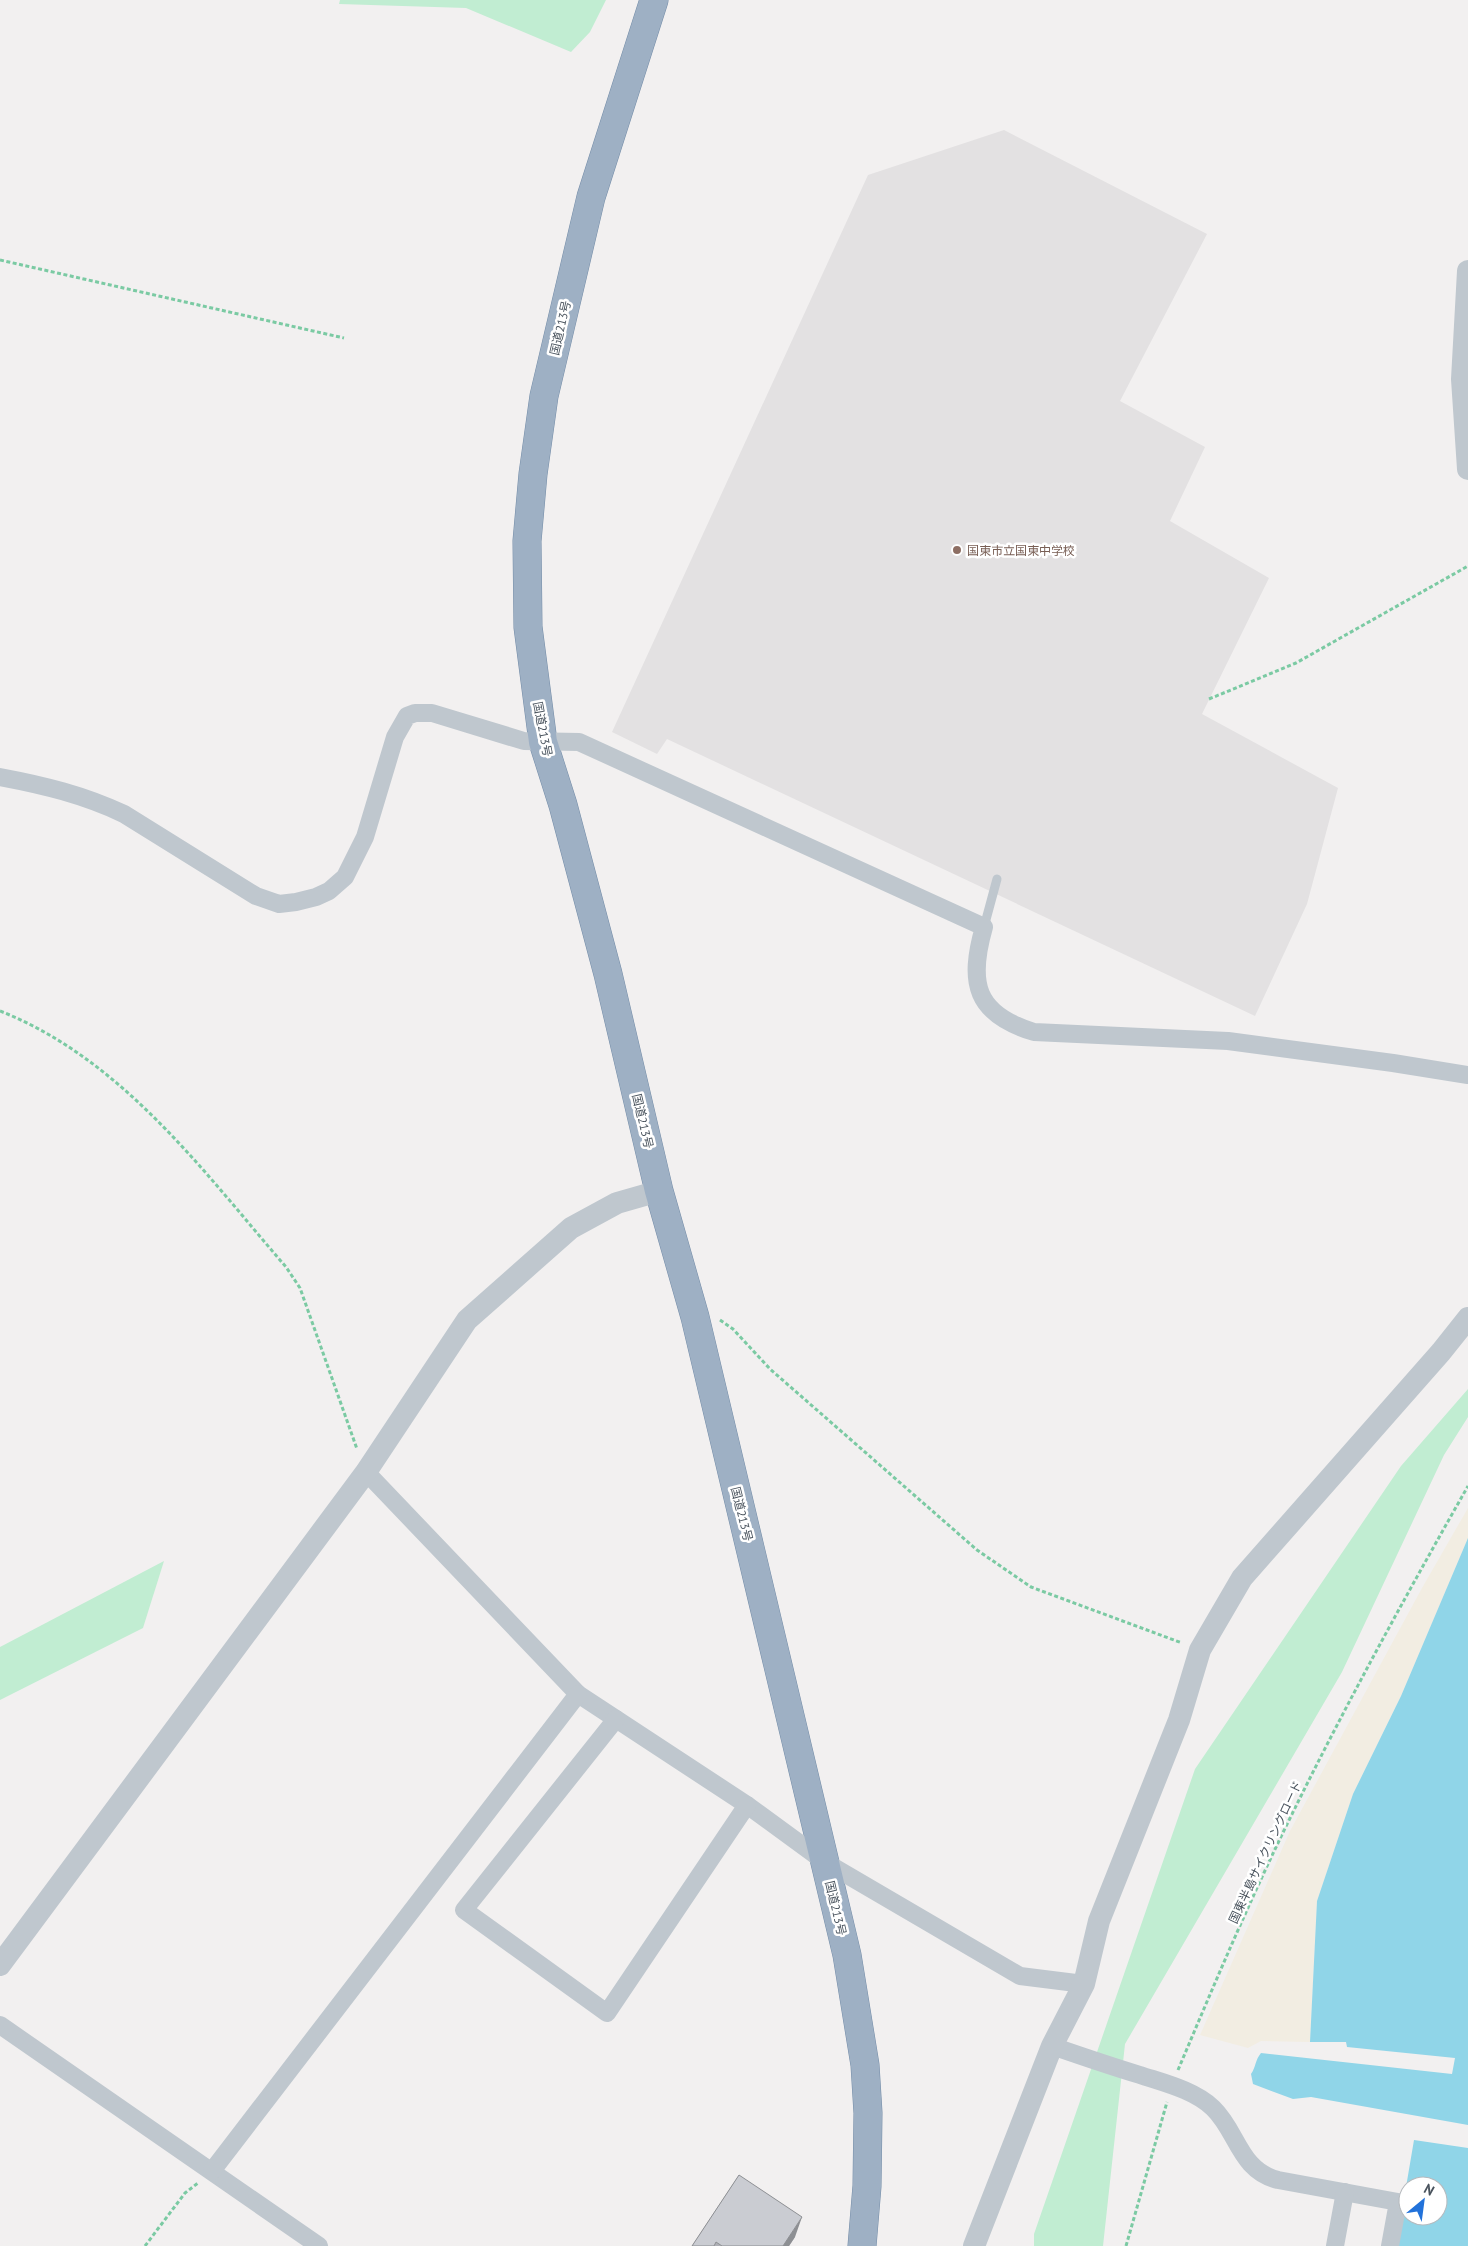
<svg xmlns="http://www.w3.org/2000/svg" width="1468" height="2246" font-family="'PT Sans','Noto Sans JP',sans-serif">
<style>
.education{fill:#e3e1e2}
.green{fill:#c1edd2}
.sand{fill:#f2ede2}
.water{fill:#90d5e8;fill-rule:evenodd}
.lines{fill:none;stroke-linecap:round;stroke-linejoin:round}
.trunk-casing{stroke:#758da8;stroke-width:29}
.path{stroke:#7bcaa3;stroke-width:3;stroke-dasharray:4 2.5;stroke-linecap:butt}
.service{stroke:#bfc7ce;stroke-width:9}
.minor{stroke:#bfc7ce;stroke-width:18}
.tertiary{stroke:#bfc7ce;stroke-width:22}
.trunk{stroke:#9eb0c4;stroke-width:28}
.wall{fill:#aeafb5}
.shaded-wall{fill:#8d8f93}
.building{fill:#caccd2;stroke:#8d8f93}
.education-dot{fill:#8d6e63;stroke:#fff;stroke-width:2}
.labels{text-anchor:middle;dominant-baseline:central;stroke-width:5;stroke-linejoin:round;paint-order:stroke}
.street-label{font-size:12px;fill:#49535d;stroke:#fff}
.education-label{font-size:12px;fill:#785e54;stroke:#fff;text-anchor:start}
</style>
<rect width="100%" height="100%" fill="#f2f0f0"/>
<!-- education -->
<path class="education" d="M1004,130L1207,234L1120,401L1205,447L1170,521L1269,578L1202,714L1338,788L1307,904L1255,1016L667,739L657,754L612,732L868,175Z"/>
<!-- green -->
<g class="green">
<path d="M340,0H606L590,32L571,52L466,8L339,4Z"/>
<path d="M1468,1389V1417L1444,1455L1342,1672L1125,2044L1103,2246H1034V2234L1195,1769L1401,1466Z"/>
<path d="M164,1561L143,1628L0,1700V1647Z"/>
</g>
<!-- sand -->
<path class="sand" d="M1468,1508V1538L1401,1696L1353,1794L1317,1901L1310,2042L1261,2041L1248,2048L1200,2035L1290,1831L1422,1588Z"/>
<!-- water -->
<g class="water">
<path d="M1468,1538V2125L1311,2097L1293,2099L1253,2084L1251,2074C1256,2067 1255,2060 1261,2053L1452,2074L1455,2058L1347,2047L1346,2042H1310L1317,1901L1353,1794L1401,1696Z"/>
<path d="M1414,2140L1468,2148V2246H1396ZM1408,2186H1438V2216H1408Z"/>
</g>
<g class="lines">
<!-- trunk casing -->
<g class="trunk-casing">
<path id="trunk" d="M654,0L591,197L544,396L533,474L527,541L528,627L543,742L563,805L608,974L659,1191L695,1317L847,1955L865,2065L868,2113L867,2186L862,2246"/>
</g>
<!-- path -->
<g class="path">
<path d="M0,260L344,338"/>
<path d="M1209,699L1296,663L1468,566"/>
<path d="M0,1011C122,1059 203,1171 286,1267L300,1288L357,1449"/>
<path d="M720,1320L733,1329L770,1369L977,1550L1031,1587L1182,1643"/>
<path d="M1178,2070C1216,1980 1254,1890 1298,1802C1351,1695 1409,1590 1468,1486"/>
<path d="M145,2246L185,2193L198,2183"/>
<path d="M1126,2246L1167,2102"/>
</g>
<!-- service -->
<path class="service" d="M984,927L997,879"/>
<!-- minor -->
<g class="minor">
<path d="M0,777C43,785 84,795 124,814L256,896L279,904L296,902L316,897L329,891L345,877L365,837L395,737L407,716L415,713H432L524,741L579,742L984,927C968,983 975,1014 1034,1032L1228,1041L1393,1063L1468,1075"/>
<path d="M366,1472L578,1694L747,1805L825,1862L1020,1976L1084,1984"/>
<path d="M616,1719L464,1910L607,2013L747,1805"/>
<path d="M0,2025L319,2246"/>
<path d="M1052,2046C1081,2056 1110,2066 1140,2075C1164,2083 1194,2090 1213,2108C1238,2132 1239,2170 1278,2180L1398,2202L1390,2246"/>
<path d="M212,2171L578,1694"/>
<path d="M1335,2246L1345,2192"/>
</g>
<!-- tertiary -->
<g class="tertiary">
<path d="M1468,271L1462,379L1468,469"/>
<path d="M0,1965L366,1472L467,1320L571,1228L617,1203L659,1191"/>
<path d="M974,2246L1052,2046L1084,1984L1099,1921L1179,1720L1200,1650L1242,1578L1441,1352L1468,1318"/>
</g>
<!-- trunk -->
<use href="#trunk" class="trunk"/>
</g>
<!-- wall -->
<path class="wall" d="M739,2175L795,2237L789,2246H692Z"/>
<!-- shaded-wall -->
<path class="shaded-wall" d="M802,2217L795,2237L789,2246H783Z"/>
<!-- building -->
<path class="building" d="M739,2175L802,2217L783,2246H722L716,2242L714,2246H692Z"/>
<!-- markers -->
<circle class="education-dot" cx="957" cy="550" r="5"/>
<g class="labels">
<!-- street labels -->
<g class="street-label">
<text transform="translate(560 328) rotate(-77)">国道213号</text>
<text transform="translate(543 729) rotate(79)">国道213号</text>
<text transform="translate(643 1121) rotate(77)">国道213号</text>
<text transform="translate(742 1514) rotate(76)">国道213号</text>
<text transform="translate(1265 1852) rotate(-65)">国東半島サイクリングロード</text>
<text transform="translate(836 1908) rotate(77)">国道213号</text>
</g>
<!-- education labels -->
<g class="education-label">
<text x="967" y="550">国東市立国東中学校</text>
</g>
</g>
<!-- north arrow -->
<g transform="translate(1423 2201) rotate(29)"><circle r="24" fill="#ffffff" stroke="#b6babe"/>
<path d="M0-4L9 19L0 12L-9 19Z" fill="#2272da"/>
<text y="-8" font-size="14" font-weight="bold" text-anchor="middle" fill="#49535d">N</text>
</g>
</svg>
